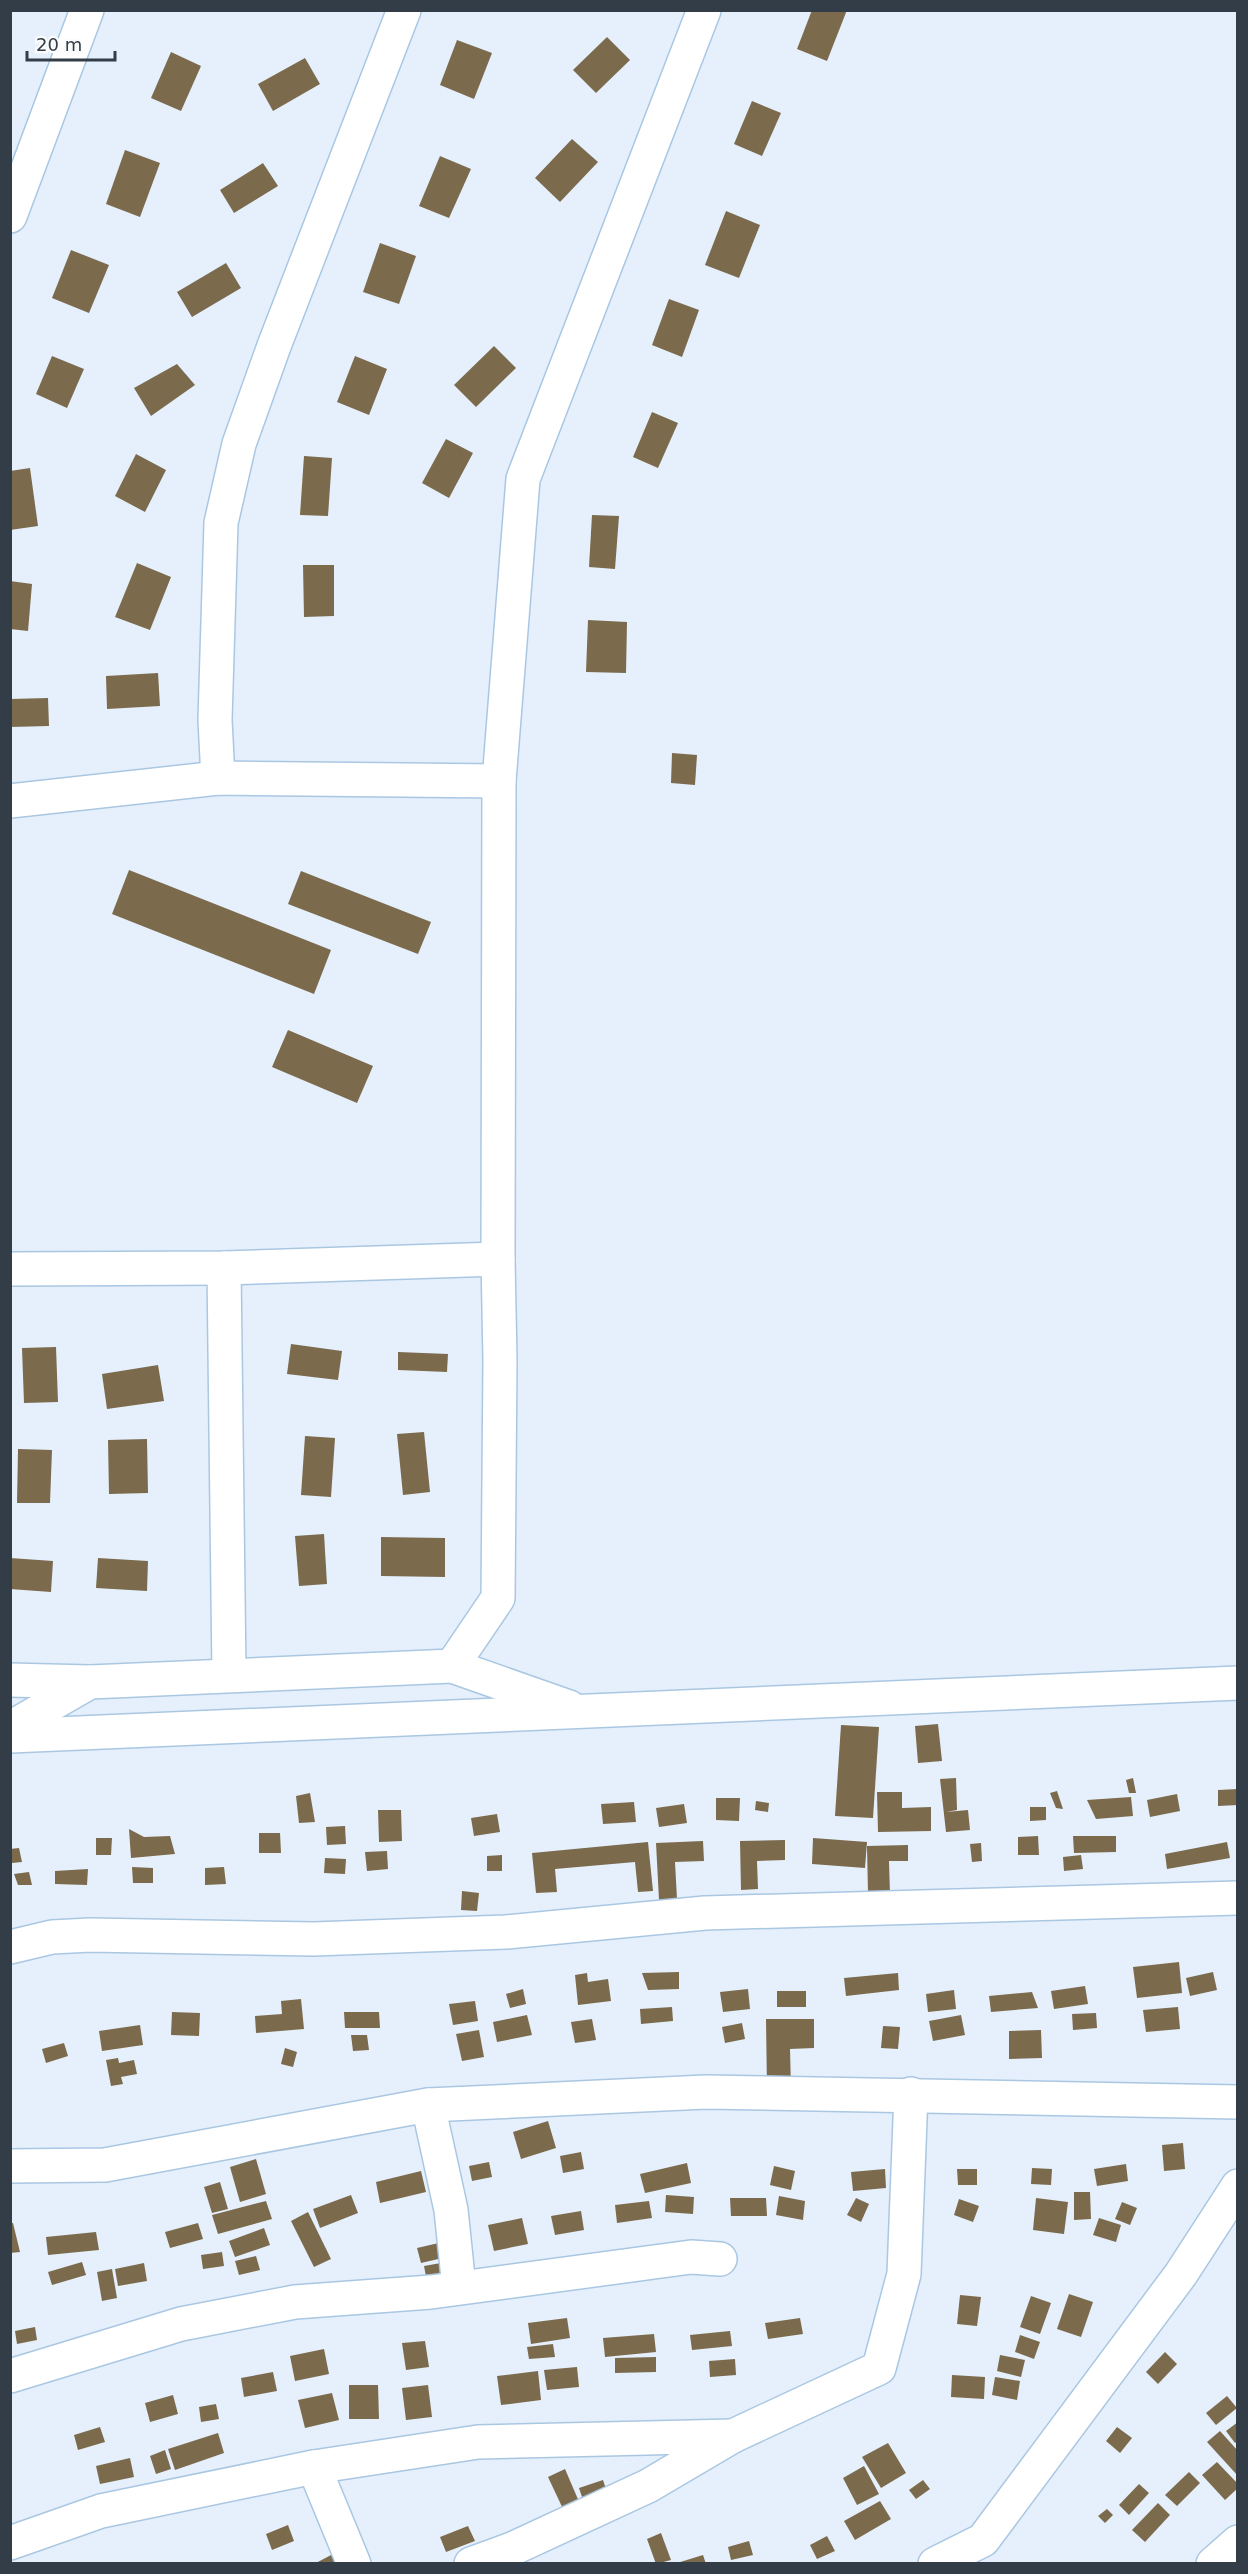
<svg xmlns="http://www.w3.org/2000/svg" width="1248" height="2574" font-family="'DejaVu Sans',sans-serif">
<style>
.building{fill:#7b6a4c}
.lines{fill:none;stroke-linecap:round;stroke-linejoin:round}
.minor-casing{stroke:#aac7e2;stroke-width:36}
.minor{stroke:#fff;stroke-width:33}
</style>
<rect width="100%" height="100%" fill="#e5f0fc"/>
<!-- building -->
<g class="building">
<path d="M812,10H847L827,61L797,49Z"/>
<path d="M607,37L630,60L596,93L573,70Z"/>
<path d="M457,40L492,53L474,99L440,85Z"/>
<path d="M171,52L201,66L181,111L151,98Z"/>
<path d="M305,58L320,84L273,111L258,84Z"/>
<path d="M752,101L781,113L762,156L734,144Z"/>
<path d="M572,139L598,162L560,202L535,178Z"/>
<path d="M125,150L160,163L140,217L106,204Z"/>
<path d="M440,156L471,169L449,218L419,206Z"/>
<path d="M263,163L278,186L234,213L220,190Z"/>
<path d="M726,211L760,225L739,278L705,265Z"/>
<path d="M380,243L416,256L399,304L363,292Z"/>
<path d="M71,250L109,265L89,313L52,298Z"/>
<path d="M226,263L241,288L192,317L177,292Z"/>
<path d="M669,299L699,310L682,357L652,345Z"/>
<path d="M494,346L516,368L476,407L454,385Z"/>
<path d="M52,356L84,369L67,408L36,394Z"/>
<path d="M355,356L387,369L369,415L337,402Z"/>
<path d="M177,364L195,385L151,416L134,388Z"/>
<path d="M652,412L678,423L658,468L633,457Z"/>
<path d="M446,439L473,453L449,498L422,483Z"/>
<path d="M136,454L166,470L145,512L115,496Z"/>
<path d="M304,456L332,458L328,516L300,515Z"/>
<path d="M30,468L38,526L10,530V471Z"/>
<path d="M592,515L619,516L615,569L589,567Z"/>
<path d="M137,563L171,577L150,630L115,617Z"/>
<path d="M303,565H334V616L304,617Z"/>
<path d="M10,581L32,584L28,631L10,629Z"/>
<path d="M588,620L627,622L626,673L586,672Z"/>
<path d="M158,673L160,706L107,709L106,676Z"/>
<path d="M48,698L49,726L10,727V699Z"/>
<path d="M672,753L697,755L695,785L671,783Z"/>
<path d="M129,870L331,950L314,994L112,914Z"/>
<path d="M301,871L431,922L418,954L288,904Z"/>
<path d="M288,1030L373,1066L357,1103L272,1067Z"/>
<path d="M291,1344L342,1351L338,1380L287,1374Z"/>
<path d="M56,1347L58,1402L24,1403L22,1348Z"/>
<path d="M398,1352L448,1354L447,1372L398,1370Z"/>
<path d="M158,1365L164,1401L107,1409L102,1374Z"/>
<path d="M424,1432L430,1492L403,1495L397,1434Z"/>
<path d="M305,1436L335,1438L331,1497L301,1495Z"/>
<path d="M147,1439L148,1493L109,1494L108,1440Z"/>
<path d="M18,1449L52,1450L50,1503H17Z"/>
<path d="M324,1534L327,1584L299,1586L295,1536Z"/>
<path d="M381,1537L445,1538V1577L381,1576Z"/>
<path d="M10,1558L53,1561L51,1592L10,1589Z"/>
<path d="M98,1558L148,1561L147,1591L96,1588Z"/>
<path d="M938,1724L942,1761L918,1763L915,1726Z"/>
<path d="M841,1725L879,1727L873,1818L835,1816Z"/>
<path d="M956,1778L957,1810L946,1812L968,1810L970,1830L946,1832L940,1779Z"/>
<path d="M1133,1778L1136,1793H1129L1126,1780Z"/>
<path d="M1238,1789V1805L1218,1806V1790Z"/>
<path d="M1057,1791L1063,1809L1056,1808L1050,1793Z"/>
<path d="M877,1792H902V1808L931,1807V1831L878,1832Z"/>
<path d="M310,1793L315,1822L299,1823L296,1796Z"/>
<path d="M1177,1794L1180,1811L1150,1817L1147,1800Z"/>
<path d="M1131,1797L1133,1816L1096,1819L1087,1800Z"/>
<path d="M716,1798H740L739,1821L716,1820Z"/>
<path d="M756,1801L769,1803L768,1812L755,1810Z"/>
<path d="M634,1802L636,1822L603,1824L601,1804Z"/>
<path d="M684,1804L687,1823L659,1827L656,1808Z"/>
<path d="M1030,1807H1046V1820L1030,1821Z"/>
<path d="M378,1810H401L402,1841L379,1842Z"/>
<path d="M497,1814L500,1832L474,1836L471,1818Z"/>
<path d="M345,1826L346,1844L327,1845L326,1827Z"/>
<path d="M129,1829L144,1837L170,1836L175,1854L131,1858Z"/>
<path d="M259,1833H280L281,1853H259Z"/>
<path d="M1038,1836L1039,1855H1018V1837Z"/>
<path d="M1073,1836H1116V1852L1074,1853Z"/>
<path d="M96,1838H112L111,1855H96Z"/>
<path d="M813,1838L867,1842L865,1868L812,1864Z"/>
<path d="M785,1840V1860L757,1861L758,1889L741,1890L740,1841Z"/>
<path d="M703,1841L704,1861L675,1862L677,1899L659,1900L656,1843Z"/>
<path d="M648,1842L653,1891L638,1892L635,1862L555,1869L557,1892L536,1893L532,1853Z"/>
<path d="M1227,1842L1230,1858L1167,1869L1165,1854Z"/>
<path d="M981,1843L982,1861L972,1862L970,1844Z"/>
<path d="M908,1845V1861H889L890,1894H868L867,1846Z"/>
<path d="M19,1848L22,1862L12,1863L10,1849Z"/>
<path d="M387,1851L388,1869L367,1871L365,1852Z"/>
<path d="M502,1855V1871H487V1856Z"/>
<path d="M1081,1855L1083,1869L1064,1871L1063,1857Z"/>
<path d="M325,1858L346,1859L345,1874L324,1873Z"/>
<path d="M132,1867L153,1868V1883H133Z"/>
<path d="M224,1867L226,1884L205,1885V1868Z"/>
<path d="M88,1869L87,1885L55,1884V1871Z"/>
<path d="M29,1872L32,1885H18L14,1874Z"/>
<path d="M462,1891L479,1893L477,1911L461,1910Z"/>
<path d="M1179,1962L1182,1993L1137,1998L1133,1967Z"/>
<path d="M679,1972V1989L648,1990L642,1973Z"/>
<path d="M1213,1972L1217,1990L1190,1996L1186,1978Z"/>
<path d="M587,1973L588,1982L608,1979L611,2001L578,2005L575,1975Z"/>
<path d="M898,1973L899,1990L846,1996L844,1978Z"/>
<path d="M1085,1986L1088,2004L1054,2009L1051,1991Z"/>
<path d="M523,1989L526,2004L510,2008L506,1994Z"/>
<path d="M748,1989L750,2009L723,2012L720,1992Z"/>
<path d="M954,1990L956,2009L928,2012L926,1994Z"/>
<rect x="777" y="1991" width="29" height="16"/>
<path d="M1032,1992L1038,2008L991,2012L989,1996Z"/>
<path d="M301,1999L304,2029L256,2033L255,2016L282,2014L281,2001Z"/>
<path d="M475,2001L478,2021L453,2025L449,2004Z"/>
<path d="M672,2007L673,2021L641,2024L640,2009Z"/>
<path d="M1178,2007L1180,2029L1146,2032L1143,2010Z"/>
<path d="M172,2012L200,2013L199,2036L171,2035Z"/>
<path d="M344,2012H379L380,2028H345Z"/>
<path d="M1096,2013L1097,2028L1073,2030L1072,2014Z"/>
<path d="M527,2015L532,2035L497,2042L493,2022Z"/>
<path d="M961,2015L965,2035L933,2041L929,2021Z"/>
<path d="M592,2019L596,2040L575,2043L571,2022Z"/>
<path d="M766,2019H814V2048L790,2049L791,2089L767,2090Z"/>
<path d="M742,2023L745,2039L725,2043L722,2027Z"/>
<path d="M140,2025L143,2045L102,2051L99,2031Z"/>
<path d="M883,2026L900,2027L898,2049L881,2048Z"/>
<path d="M479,2030L484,2057L462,2061L456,2034Z"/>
<path d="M1041,2030L1042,2058L1009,2059V2031Z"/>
<path d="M351,2035H367L369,2050L353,2051Z"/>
<path d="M64,2043L68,2056L46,2063L42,2049Z"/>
<path d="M285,2048L297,2052L293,2067L281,2064Z"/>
<path d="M118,2058L119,2063L134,2060L137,2074L121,2077L123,2084L111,2086L106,2060Z"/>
<path d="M548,2121L556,2148L521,2159L513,2132Z"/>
<path d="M1183,2143L1185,2169L1164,2171L1162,2145Z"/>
<path d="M581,2152L584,2169L563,2173L560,2156Z"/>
<path d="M256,2159L266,2194L240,2202L230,2167Z"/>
<path d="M489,2162L492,2177L472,2181L469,2166Z"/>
<path d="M687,2163L691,2183L645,2193L640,2174Z"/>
<path d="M1126,2164L1128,2181L1097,2186L1094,2169Z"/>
<path d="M774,2166L795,2171L791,2190L770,2185Z"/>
<path d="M1032,2168L1052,2169L1051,2185L1031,2184Z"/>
<path d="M885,2169L886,2188L853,2191L851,2172Z"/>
<path d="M957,2169H977V2185H958Z"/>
<path d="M421,2171L426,2192L380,2203L376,2182Z"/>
<path d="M220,2182L228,2209L212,2213L204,2187Z"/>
<path d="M1074,2192H1090L1091,2219L1074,2220Z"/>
<path d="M351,2195L358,2213L320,2228L313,2209Z"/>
<path d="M666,2195L694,2197L693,2214L665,2212Z"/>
<path d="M779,2196L805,2201L803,2220L776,2215Z"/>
<path d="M730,2198H766L767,2216H731Z"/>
<path d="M856,2198L869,2204L861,2222L847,2215Z"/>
<path d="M1036,2198L1068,2202L1064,2234L1033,2230Z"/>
<path d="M959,2199L979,2206L973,2222L954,2215Z"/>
<path d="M266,2201L272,2219L218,2234L212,2215Z"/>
<path d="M649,2201L652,2218L617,2223L615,2205Z"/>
<path d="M1122,2202L1137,2208L1130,2225L1115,2219Z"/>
<path d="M581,2211L584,2230L555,2235L551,2216Z"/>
<path d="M308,2212L331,2259L314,2267L291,2221Z"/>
<path d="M522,2218L528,2244L494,2251L488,2225Z"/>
<path d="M1099,2218L1121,2225L1116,2242L1093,2235Z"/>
<path d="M10,2223H13L20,2252L10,2253Z"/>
<path d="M198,2223L203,2239L170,2248L165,2232Z"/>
<path d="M264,2228L270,2245L235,2257L229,2241Z"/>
<path d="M96,2232L99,2250L48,2255L46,2237Z"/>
<path d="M443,2242L447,2257L421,2263L417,2248Z"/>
<path d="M222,2252L224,2266L203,2269L201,2255Z"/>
<path d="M256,2256L260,2270L239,2275L235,2261Z"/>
<path d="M82,2262L86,2275L52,2285L48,2272Z"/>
<path d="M144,2263L147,2281L118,2286L115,2269Z"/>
<path d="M441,2263L445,2278L427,2282L424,2266Z"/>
<path d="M112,2269L117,2298L102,2301L97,2272Z"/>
<path d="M1069,2294L1093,2302L1081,2337L1057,2329Z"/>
<path d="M960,2295L981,2297L977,2326L957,2324Z"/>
<path d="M1031,2296L1051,2303L1040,2334L1020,2327Z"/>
<path d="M567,2318L570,2338L531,2344L528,2323Z"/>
<path d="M800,2318L803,2334L768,2339L765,2323Z"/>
<path d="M35,2327L37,2340L17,2344L15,2331Z"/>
<path d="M730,2331L732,2346L692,2350L690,2335Z"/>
<path d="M654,2334L656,2352L605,2357L603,2338Z"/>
<path d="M1020,2335L1040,2342L1034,2359L1015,2352Z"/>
<path d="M425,2341L429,2367L406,2370L402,2343Z"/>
<path d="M553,2344L555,2357L529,2359L527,2347Z"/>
<path d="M324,2349L329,2374L295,2381L290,2356Z"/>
<path d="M1165,2352L1177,2364L1158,2384L1146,2372Z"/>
<path d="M1000,2355L1025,2360L1021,2377L997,2371Z"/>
<path d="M656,2357V2372L615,2373V2358Z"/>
<path d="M735,2359L736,2375L710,2377L709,2361Z"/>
<path d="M577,2367L579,2387L547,2390L544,2370Z"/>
<path d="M538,2371L541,2400L501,2405L497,2376Z"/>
<path d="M273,2372L277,2391L244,2397L241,2378Z"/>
<path d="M952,2375L985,2377L984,2399L951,2397Z"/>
<path d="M995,2377L1020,2381L1017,2400L992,2395Z"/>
<path d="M349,2385H378L379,2419H349Z"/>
<path d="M428,2385L432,2417L406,2420L402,2388Z"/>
<path d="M332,2393L339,2420L305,2428L298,2400Z"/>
<path d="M173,2395L178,2414L150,2422L145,2403Z"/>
<path d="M1227,2396L1237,2408L1216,2425L1206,2413Z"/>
<path d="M216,2404L219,2419L201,2422L199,2407Z"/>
<path d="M1238,2422V2441L1235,2443L1226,2431Z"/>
<path d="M100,2427L105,2442L78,2450L74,2435Z"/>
<path d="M1117,2427L1132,2438L1120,2453L1106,2441Z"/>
<path d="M1220,2431L1238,2451V2476L1207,2442Z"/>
<path d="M218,2433L224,2453L175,2470L168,2449Z"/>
<path d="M888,2443L906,2473L881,2488L862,2457Z"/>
<path d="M165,2450L171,2469L156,2474L150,2456Z"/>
<path d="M130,2458L134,2477L100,2484L96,2466Z"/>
<path d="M1217,2462L1238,2484V2488L1225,2500L1202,2475Z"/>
<path d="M864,2466L879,2494L857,2505L843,2478Z"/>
<path d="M565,2469L580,2504L564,2511L548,2477Z"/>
<path d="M1189,2472L1200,2483L1177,2506L1165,2495Z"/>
<path d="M603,2480L608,2495L584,2503L579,2488Z"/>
<path d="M923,2480L930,2489L916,2499L909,2490Z"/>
<path d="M1139,2484L1149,2493L1129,2515L1119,2505Z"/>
<path d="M880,2501L891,2519L855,2540L844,2521Z"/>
<path d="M1158,2503L1170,2515L1145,2542L1132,2530Z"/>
<path d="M1107,2509L1113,2515L1105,2523L1098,2516Z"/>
<path d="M288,2525L294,2541L272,2550L266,2534Z"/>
<path d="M468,2526L475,2541L446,2552L440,2537Z"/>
<path d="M661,2533L671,2560L656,2564L647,2539Z"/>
<path d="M827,2536L835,2551L817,2559L810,2545Z"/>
<path d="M749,2541L753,2555L731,2560L728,2547Z"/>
<path d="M333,2554L337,2564H314Z"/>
<path d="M703,2555L706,2564H678L677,2563Z"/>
</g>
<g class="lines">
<!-- minor casing -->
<g class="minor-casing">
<g id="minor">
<path d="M10,216L87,10"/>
<path d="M218,778L215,720L221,523L239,444L274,346L404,10"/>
<path d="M10,801L218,778L499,781"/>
<path d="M224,1268L229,1675"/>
<path d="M10,1269L224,1268L498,1259"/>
<path d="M452,1666L569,1707"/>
<path d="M10,1680L90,1682"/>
<path d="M10,1728L90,1682L452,1666L498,1598L500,1360L498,1259L499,781L523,479L704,10"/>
<path d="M10,1736L1238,1683"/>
<path d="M10,1947L52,1937L90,1935L314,1939L506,1932L705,1913L1238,1898"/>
<path d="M428,2105L451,2210L459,2287"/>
<path d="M10,2166L105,2165L428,2105L706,2092L1238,2102"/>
<path d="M10,2376L181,2324L295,2302L431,2292L691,2257L720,2259"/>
<path d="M314,2467L354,2564"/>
<path d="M10,2543L101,2511L314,2467L478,2442L733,2436"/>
<path d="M471,2564L512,2549L648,2486L733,2436L879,2368L904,2274L911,2094"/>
<path d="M935,2564L983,2540L1181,2274L1238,2186"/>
<path d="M1213,2564L1238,2542"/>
</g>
</g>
<!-- minor -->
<use href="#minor" class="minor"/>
</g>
<!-- border -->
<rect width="1248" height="2574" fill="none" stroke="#323d48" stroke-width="24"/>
<!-- scale -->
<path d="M27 51v9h88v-9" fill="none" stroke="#323d48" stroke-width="3"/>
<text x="36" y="51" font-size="18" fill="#323d48" stroke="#fcfcfc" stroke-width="4.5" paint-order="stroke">20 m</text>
</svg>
